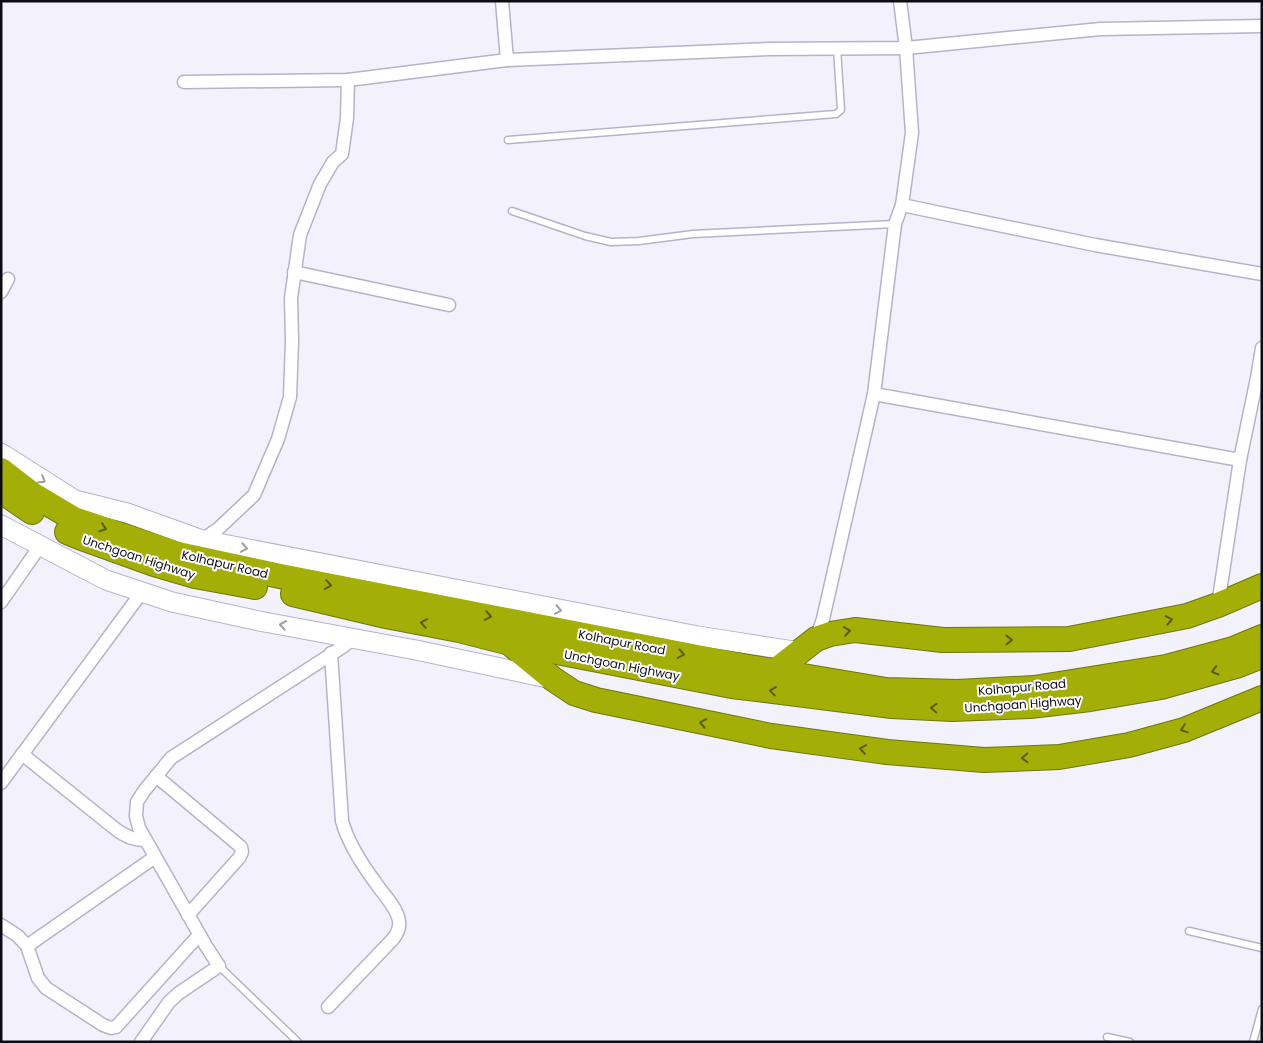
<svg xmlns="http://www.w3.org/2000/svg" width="1263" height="1043" font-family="Poppins,sans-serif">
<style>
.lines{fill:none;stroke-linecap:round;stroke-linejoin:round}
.lane-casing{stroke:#b5b3ca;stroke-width:9}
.street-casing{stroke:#b5b3ca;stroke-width:15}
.secondary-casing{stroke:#b5b3ca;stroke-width:21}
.highway-casing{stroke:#6e760b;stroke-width:26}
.lane{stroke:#fff;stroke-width:6}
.street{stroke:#fff;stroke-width:12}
.secondary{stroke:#fff;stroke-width:19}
.highway{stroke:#a3af06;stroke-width:24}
.oneway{stroke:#9e9ea1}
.oneway2{stroke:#585e0d}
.labels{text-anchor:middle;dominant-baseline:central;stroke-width:4;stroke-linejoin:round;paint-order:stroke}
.street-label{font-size:12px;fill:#0d0c14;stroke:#fff}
</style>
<rect width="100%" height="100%" fill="#f3f2fc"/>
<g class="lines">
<!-- lane casing -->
<g class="lane-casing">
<g id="lane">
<path d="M508,140L836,114L841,110L837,48"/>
<path d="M512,211L585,236L611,242L639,241L693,234L895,224"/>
<path d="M1189,931L1262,948"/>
<path d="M219,966L298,1042"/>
<path d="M1107,1037L1130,1042"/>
<path d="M1253,1042L1262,1009"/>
</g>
</g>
<!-- street casing -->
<g class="street-casing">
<g id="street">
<path d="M502,1L507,60"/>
<path d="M184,82L348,80L507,60L770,49L906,48L1101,29L1262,26"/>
<path d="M902,205L1095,245L1262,274"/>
<path d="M294,272L449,305"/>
<path d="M1,292L8,279"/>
<path d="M874,394L1240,460"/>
<path d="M202,540L218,529L254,495L278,439L290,397L292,341L291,298L300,235L320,184L333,162L342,154L347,118L348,80"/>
<path d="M1,602L40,546"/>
<path d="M1218,605L1240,460L1257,378L1262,348"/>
<path d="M816,639L823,619L874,394L895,224L902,205L912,133L906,48L900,1"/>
<path d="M22,754L118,831C128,837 134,840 145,840"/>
<path d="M156,776L241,847L242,852L239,858L188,915"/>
<path d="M1,783L142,592"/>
<path d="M1,925L18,936L27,946L38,978L46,988L103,1025L111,1028L116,1027L199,935"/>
<path d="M27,946L155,857"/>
<path d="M328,1007L393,939C397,934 400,928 399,921C397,907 382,893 375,882C361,863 348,843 342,821L331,653"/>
<path d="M141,1042L169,1002L179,993L219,966L206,946L139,828L136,816L137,802L144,791L171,758L344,646L353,638"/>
</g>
</g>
<!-- secondary casing -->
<g class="secondary-casing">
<g id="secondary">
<path d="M1,453L75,500L127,513L202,540L698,636L800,652"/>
<path d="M1,525L106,580L172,602L259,621L416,650L552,679"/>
</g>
</g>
<!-- highway casing -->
<g class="highway-casing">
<g id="highway">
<path d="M1,470L32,494L74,519L178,554L280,576L743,666L886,690L957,692L1034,688L1166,667L1233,649L1262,637"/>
<path d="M1,491L32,512"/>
<path d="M67,532L79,537L154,564L195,576L255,587"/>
<path d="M293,594L386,616L459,630L510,643L732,686L892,706L952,709L1030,706L1090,699L1161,687L1236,666L1262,656"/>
<path d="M513,646L553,679L574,693L596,700L771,736L887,752L984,760L1059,757L1129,745L1184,730L1262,698"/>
<path d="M775,671L816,639L830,634L855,630L943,640L1069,639L1187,616L1218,605L1262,586"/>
</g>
</g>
<!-- lane -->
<use href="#lane" class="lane"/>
<!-- street -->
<use href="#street" class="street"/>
<!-- secondary -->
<use href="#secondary" class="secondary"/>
<!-- highway -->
<use href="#highway" class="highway"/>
</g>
<!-- one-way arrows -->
<defs><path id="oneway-chevron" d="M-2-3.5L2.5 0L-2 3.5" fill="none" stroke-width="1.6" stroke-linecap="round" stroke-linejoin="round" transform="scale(1.25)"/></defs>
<g class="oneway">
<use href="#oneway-chevron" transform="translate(42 480) rotate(32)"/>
<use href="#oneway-chevron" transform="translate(244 548) rotate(11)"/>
<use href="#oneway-chevron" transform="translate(558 610) rotate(11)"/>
<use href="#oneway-chevron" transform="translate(283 625) rotate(-170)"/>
</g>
<g class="oneway2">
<use href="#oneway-chevron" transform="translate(103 528) rotate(18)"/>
<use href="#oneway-chevron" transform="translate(328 585) rotate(10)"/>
<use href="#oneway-chevron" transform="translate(488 616) rotate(11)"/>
<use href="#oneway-chevron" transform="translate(1169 620) rotate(-11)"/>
<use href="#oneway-chevron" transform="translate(424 623) rotate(-169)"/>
<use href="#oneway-chevron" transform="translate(847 631) rotate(-9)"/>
<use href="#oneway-chevron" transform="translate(1009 640)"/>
<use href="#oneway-chevron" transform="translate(681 654) rotate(11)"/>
<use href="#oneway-chevron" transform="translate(1215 671) rotate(164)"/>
<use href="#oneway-chevron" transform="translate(773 691) rotate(-173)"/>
<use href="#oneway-chevron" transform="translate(934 708) rotate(-177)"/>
<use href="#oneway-chevron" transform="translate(703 723) rotate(-169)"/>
<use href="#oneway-chevron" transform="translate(1184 729) rotate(161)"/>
<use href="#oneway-chevron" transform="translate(863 749) rotate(-172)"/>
<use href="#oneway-chevron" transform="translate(1025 758) rotate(178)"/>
</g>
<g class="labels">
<!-- street labels -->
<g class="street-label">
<text transform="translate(139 557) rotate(18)">Unchgoan Highway</text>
<text transform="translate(225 564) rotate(13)">Kolhapur Road</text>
<text transform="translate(622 642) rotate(11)">Kolhapur Road</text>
<text transform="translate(622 665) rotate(11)">Unchgoan Highway</text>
<text transform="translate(1022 687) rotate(-5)">Kolhapur Road</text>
<text transform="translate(1023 704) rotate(-4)">Unchgoan Highway</text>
</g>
</g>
<!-- border -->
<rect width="1263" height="1043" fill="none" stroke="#0d0c14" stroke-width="5"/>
</svg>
